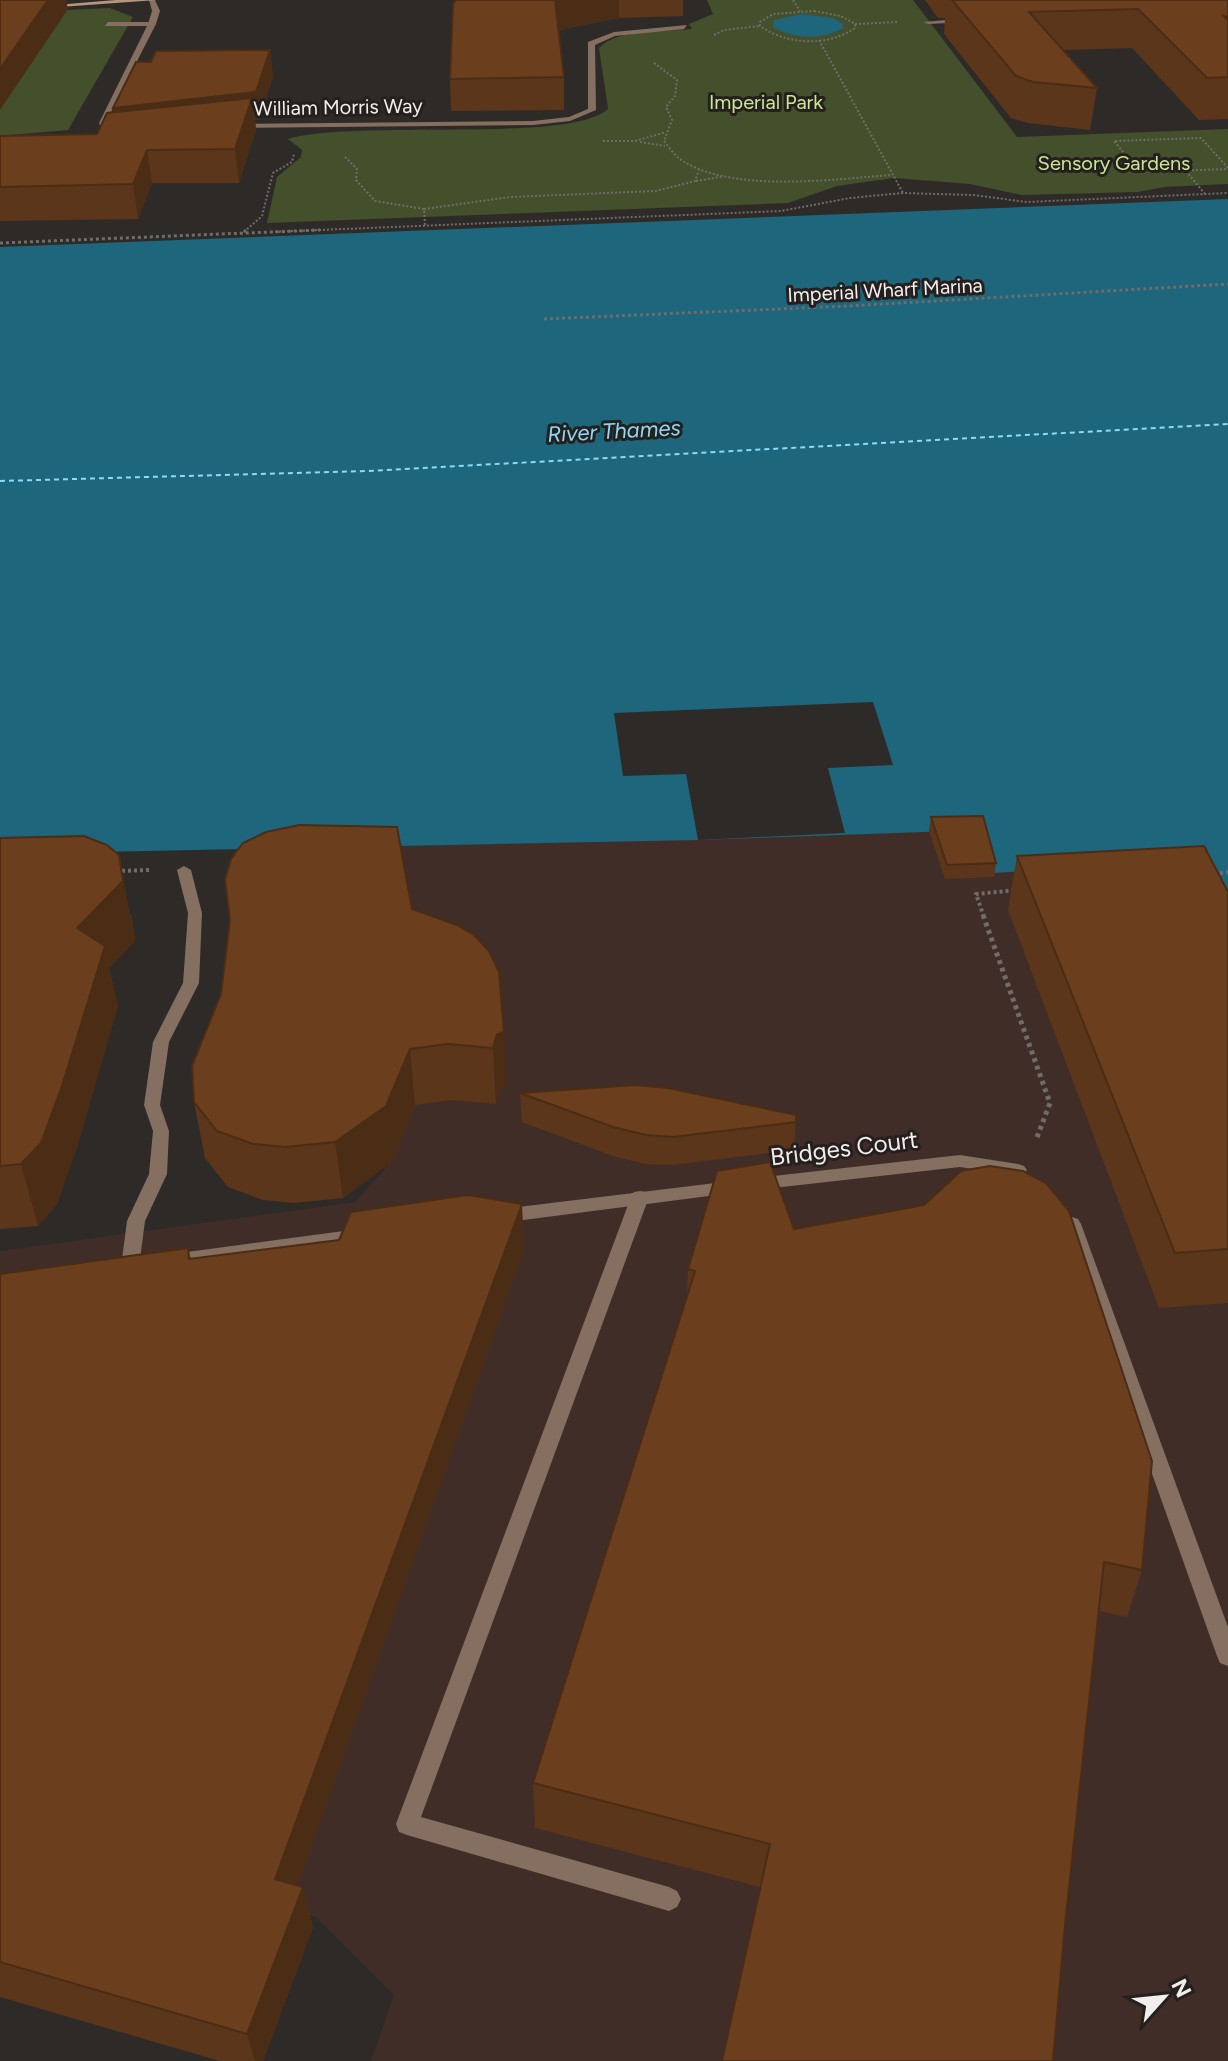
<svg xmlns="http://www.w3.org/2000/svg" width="1228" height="2061" font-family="Figtree,sans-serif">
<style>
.commercial{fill:#402d28}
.green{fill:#44502b}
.water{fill:#1d667c}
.pier{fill:#2e2a28}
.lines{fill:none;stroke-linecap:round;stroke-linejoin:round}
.ferry{stroke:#8cdbf6;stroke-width:2;stroke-dasharray:5 4;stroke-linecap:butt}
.path-far3{stroke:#706c6b;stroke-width:2;stroke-dasharray:2 2;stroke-linecap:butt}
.path-far2{stroke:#706c6b;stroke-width:3;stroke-dasharray:3 3;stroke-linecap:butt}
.path-far1{stroke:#706c6b;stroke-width:4;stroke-dasharray:3 3;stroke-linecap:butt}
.path{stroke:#706c6b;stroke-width:5;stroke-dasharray:4 4;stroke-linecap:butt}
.lane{fill:#846f60;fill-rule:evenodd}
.street{fill:#846f60;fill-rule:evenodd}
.secondary{fill:#b6967d;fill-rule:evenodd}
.wall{fill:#5c361a}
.shaded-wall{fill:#4b2c15}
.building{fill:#6b3f1e;stroke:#4b2c15;stroke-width:2}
.labels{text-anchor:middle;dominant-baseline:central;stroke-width:6;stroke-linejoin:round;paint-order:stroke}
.far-park-label{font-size:20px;fill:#cae696;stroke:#25201e}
.far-street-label{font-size:20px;fill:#f1eeed;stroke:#25201e}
.far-water-label{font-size:22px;font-style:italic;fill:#8cdbf6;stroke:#25201e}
.street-label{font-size:24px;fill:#f1eeed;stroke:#25201e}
</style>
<rect width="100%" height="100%" fill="#2e2a28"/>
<!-- commercial -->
<path class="commercial" d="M981,830L1092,867L1228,945V2061H371L394,1995L316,1917L85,1854L0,1302V1251L355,1202L392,1161L396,846Z"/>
<!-- green -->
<g class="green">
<path d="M707,0H913L1017,137L1228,129V184L1164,187L1138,192L1022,195L970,184L894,178L837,186L788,203L267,223L277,177L301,157L302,150L288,139C356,119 571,144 608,109L599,48C618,28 666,32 692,29L689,24L713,14Z"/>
<path d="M110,8L133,17L68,130L0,136V13Z"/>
</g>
<!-- water -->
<g class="water">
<path d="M802,14L833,18L843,24V28C824,40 792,39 773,27L774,20Z"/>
<path d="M1228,199V945L1092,867L993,873L981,830L698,840L0,854V247Z"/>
</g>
<!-- pier -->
<path class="pier" d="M873,702L893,765L828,768L845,833L698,840L686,774L623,776L614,713Z"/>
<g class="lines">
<!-- ferry -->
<path class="ferry" d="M0,481L369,471L1228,424"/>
<!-- path-far3 -->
<g class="path-far3">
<path d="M793,0L800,11"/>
<path d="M814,11L841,16L855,24V28C828,47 787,45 760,26V22L773,14Z"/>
<path d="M855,24L898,22"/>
<path d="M714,35L724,30L760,26"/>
<path d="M819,40L903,193"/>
<path d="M654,63L677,80L675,96L666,107L672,120L664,141C669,147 674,155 680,159C730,194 834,179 892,175"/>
<path d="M603,141H635L666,132"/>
<path d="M640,142L665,146"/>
<path d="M345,157L357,169L356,180L375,201L424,209"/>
<path d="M1228,168L1201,138L1114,141L1140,172L1228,169"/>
<path d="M1186,171L1205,194"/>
<path d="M696,181L721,177"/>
<path d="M425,225L424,209L510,197L656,191L695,181L699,170"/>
<path d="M244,232L262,216L273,173L292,162L294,154"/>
<path d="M271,232L781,211L850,198L903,193L973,195L1027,202L1228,193"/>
</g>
<!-- path-far2 -->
<g class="path-far2">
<path d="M244,232L246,230"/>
<path d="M0,243L320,230"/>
<path d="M544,319L848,306L1228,284"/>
</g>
<!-- path-far1 -->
<g class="path-far1">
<path d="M116,871L150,870"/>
<path d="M1214,874L1228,872"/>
<path d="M984,917L976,894L1017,890"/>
</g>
<!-- path -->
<path class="path" d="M983,915L1050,1103L1036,1140"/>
<!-- lane -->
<g class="lane">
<path d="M108,22H152L156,24L152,26H105Z"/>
<path d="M640,1191L646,1192L649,1197L421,1817L669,1887L677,1891L681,1899L677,1907L669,1911L407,1835L399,1832L396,1824L631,1197L634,1192Z"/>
</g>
<!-- street -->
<g class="street">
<path d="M149,0H155L160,11L156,24L109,116L107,123L115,140L108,142L99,123L148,24L152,11Z"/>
<path d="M967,18L970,22L928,24L924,22Z"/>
<path d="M687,25L684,29L615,36L595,45L596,110L570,121L533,125L236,128L232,126L236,124L533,121L569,117L588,109V42L614,32Z"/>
<path d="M184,866L191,870L202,913L199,983L169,1042L160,1105L169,1131L167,1174L145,1221L139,1267L136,1272L130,1274L124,1272L121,1267L127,1221L149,1174L153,1131L144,1105L153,1042L183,983L188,913L177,870Z"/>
<path d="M960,1155L1018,1164L1024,1166L1027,1170L1024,1174L1018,1176L960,1167L755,1190L749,1188L746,1184L749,1180L755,1178Z"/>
<path d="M732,1181L738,1183L741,1187L738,1191L732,1193L501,1223L495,1221L492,1216L495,1211L501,1209Z"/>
<path d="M1072,1217L1078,1219L1081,1224L1228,1627V1666L1220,1663L1217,1656L1063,1224L1066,1219Z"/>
<path d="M359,1229L365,1231L368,1236L365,1241L359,1243L172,1268L166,1266L163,1261L166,1256L172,1254Z"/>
</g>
<!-- secondary -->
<path class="secondary" d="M116,0H157L46,8L43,6Z"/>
</g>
<!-- wall -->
<g class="wall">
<path d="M456,0H683V16L619,18L559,30L564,77V110L451,111L450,79Z"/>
<path d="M925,0H1228V119L1199,120L1132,48L1063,50L1097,88L1090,130L1028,123L1011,118L944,34L945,18H938Z"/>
<path d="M270,50L273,77L259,120H255L256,130L239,183H152L138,219L0,221V136L97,134L114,113L113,108L151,62Z"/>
<path d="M931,817L996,863L994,877L945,879L929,831Z"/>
<path d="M0,838L131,915L135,941L109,968L118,1006L77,1147L57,1204L38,1226L0,1229Z"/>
<path d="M1017,856L1228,892V1303L1159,1308L1008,910Z"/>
<path d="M412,909L457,925L506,1088L500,1089L496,1104L452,1100L415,1105L392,1162L343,1198L294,1203L263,1200L228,1187L205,1158L194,1102Z"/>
<path d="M520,1093L796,1115L794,1150L672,1165L645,1164L613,1156L522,1122Z"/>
<path d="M794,1229L1142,1570L1127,1617L1099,1611L1065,1925L760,1887L535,1828L533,1783L687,1296L688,1269Z"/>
<path d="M339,1240L524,1250L297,1886L303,1887L313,1928L263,2061H220L0,1997V1274L188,1248L191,1259Z"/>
</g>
<!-- shaded-wall -->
<g class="shaded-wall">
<path d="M48,0H66L68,9L0,110V69Z"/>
<path d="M555,0H619V18L556,30Z"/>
<path d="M270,50L273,77L259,120H255L256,130L239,183L235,149L118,136L113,108Z"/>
<path d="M147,150L152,183L138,219L133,184Z"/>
<path d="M119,855L135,941L109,968L118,1006L77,1147L57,1204L38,1226L21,1164L77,928Z"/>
<path d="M504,1032L506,1088L500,1089L496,1104L493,1048L497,1034Z"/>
<path d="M410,1049L415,1105L392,1162L343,1198L335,1142Z"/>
<path d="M522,1204L524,1250L285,1920L275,1879Z"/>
<path d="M303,1887L313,1928L263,2061H255L247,2034Z"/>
</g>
<!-- building -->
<g class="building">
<path d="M0,0H48L0,69Z"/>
<path d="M456,0H555L564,77L450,79L453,4Z"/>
<path d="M952,0H1228V17L1224,16L1228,20V77L1207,78L1138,9L1029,12L1097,88L1033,82L1016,76Z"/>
<path d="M270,50L256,92L113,108L136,62H151L156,51Z"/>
<path d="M252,98L235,149L147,150L133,184L0,187V136L97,134L107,113Z"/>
<path d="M983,816L996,863L947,865L931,817Z"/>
<path d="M299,825L397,827L412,909L457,925L474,935L489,951L499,972L504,1032L497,1034L493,1048L448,1044L410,1049L386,1106L335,1142L285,1147L253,1144L217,1131L194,1102L192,1066L221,994L230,920L225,880L231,859L243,843L266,832Z"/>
<path d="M84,836L107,845L119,855L123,881L77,928L105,946L62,1086L41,1143L21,1164L0,1166V838Z"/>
<path d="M1204,846L1228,892V1249L1175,1253L1017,856Z"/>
<path d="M636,1085L668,1088L796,1115V1122L673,1137L646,1135L613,1127L520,1093Z"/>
<path d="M770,1162L794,1229L924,1205L961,1171L990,1166L1023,1171L1046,1183L1069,1211L1152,1461L1142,1570L1104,1562L1065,1925L1053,2061H722L770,1844L533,1783L695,1271L688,1269L717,1171Z"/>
<path d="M468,1195L522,1204L275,1879L303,1887L247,2034L0,1962V1274L188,1248L189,1259L339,1240L351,1212Z"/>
</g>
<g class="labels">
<!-- far-park labels -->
<g class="far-park-label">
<text x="766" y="102">Imperial Park</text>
<text x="1114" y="163">Sensory Gardens</text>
</g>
<!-- far-street labels -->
<g class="far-street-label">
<text transform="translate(338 107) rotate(-1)">William Morris Way</text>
<text transform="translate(885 290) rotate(-3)">Imperial Wharf Marina</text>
</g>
<!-- far-water labels -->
<g class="far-water-label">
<text transform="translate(614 431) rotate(-3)">River Thames</text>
</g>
<!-- street labels -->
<g class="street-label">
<text transform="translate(844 1148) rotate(-7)">Bridges Court</text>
</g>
</g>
<!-- north arrow -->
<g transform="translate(1164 1997) rotate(63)" stroke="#25201e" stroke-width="6" paint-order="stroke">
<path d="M0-6L14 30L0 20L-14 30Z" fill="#f1eeed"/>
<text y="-12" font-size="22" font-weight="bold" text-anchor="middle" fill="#f1eeed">N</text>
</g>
</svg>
